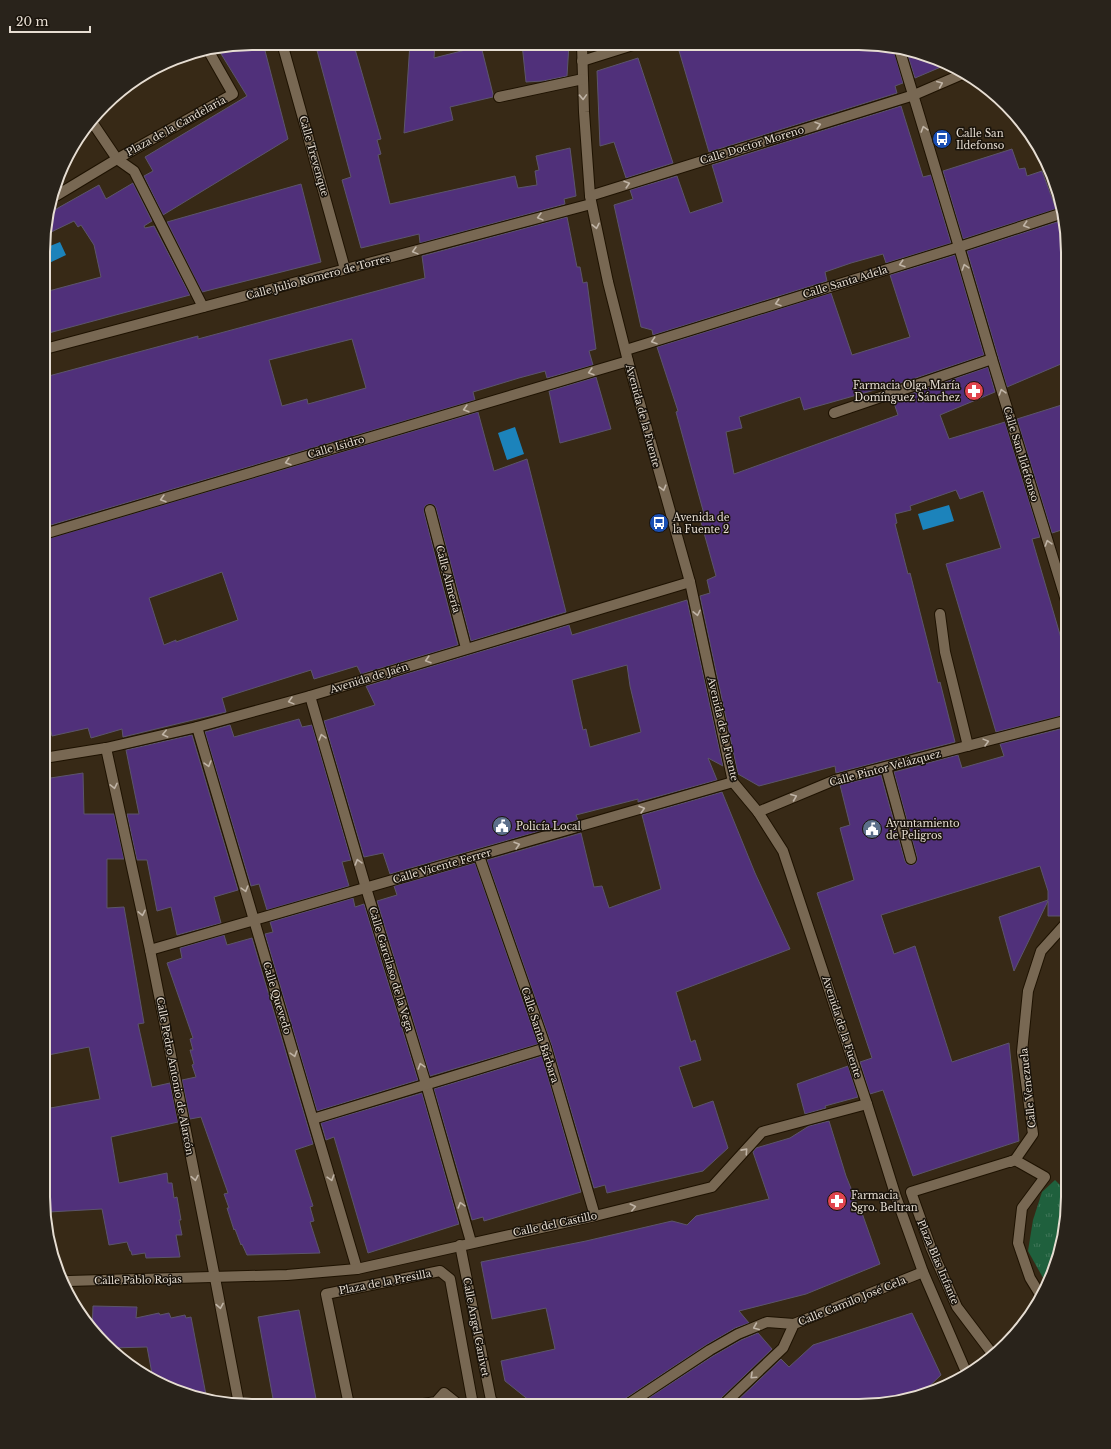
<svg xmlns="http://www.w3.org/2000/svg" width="1111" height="1449" font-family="'Libre Baskerville',serif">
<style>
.park{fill:url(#park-tufts)}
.water{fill:#1c83bb}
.building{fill:#50307a;stroke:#5c556b;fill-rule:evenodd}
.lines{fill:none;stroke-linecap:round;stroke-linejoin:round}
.minor-casing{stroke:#1e1201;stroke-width:12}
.minor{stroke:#786853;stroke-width:10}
.oneway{stroke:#c0b4a6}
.labels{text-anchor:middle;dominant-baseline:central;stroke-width:3;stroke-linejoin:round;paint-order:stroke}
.street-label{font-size:10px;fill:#e6ddd2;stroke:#19130b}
.poi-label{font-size:10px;fill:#e6ddd2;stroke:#19130b;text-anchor:start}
.rim{fill:none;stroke:#e6ddd2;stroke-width:2}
</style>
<defs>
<pattern id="park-tufts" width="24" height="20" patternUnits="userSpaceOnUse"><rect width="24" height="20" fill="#1f603d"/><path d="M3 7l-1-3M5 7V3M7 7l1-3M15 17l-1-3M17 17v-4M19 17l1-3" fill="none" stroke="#407658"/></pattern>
</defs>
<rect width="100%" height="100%" fill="#372916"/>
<!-- park -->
<path class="park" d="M1055,1180L1068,1193V1211L1057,1264L1047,1285L1028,1251L1033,1220L1042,1192Z"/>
<!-- water -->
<g class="water">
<path d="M60,242L66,255L45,265V248Z"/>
<path d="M515,427L524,454L507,460L498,433Z"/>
<path d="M949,505L954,521L923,530L918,514Z"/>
</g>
<!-- building -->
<g class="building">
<path d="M252,43H263L288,139L163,215L144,176L153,171L145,157L247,96L218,49Z"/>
<path d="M315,43H355V49L381,139L377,140L381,154L378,155L390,204L515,176L518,188L537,185L535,171L539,170L536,156L570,148L576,196L564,199L565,204L420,243L419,234L361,248L342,180L351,177Z"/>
<path d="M410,43L435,44L434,58L481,46L493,94V97L450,107L453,120L404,133Z"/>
<path d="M522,44H569L567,76L543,81L526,82Z"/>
<path d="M677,44L886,45L893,47L903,83L895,86L897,93L709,152Z"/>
<path d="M906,50L939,59L948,64L915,78Z"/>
<path d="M638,58L673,163L626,178L614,142L600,146L597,71Z"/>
<path d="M901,106L923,177L931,175L951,243L886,263L883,254L851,263L825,272L827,281L653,335L652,330L641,327L614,205L633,199L630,190L677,176L690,213L723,202L712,165Z"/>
<path d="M1012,149L1019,169L1025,168L1027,176L1042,171L1056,209L963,239L943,171Z"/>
<path d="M133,183L152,221L144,226L145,228L154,226L190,295L45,334V292L101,277L94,245L81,225L78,227L74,221L45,235V225L49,213L99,185L106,199Z"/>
<path d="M301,184L321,262L202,292L167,222Z"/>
<path d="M567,217L577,267H580L583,283L587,282L596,349L589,351L593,365L547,378L545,371L519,378L473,392L475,400L44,527L45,377L198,336V339L425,278L422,256ZM352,339L366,388L308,404L307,399L282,406L269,360Z"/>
<path d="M1060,221L1066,239L1068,252V361L1007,387L967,251Z"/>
<path d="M955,255L984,355L889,387V386L804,410L800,397L739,417L742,428L726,432L734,474L898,415L893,400L988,367L995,392L940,415L949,439L1005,422L1040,537L1032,539L1068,662V714L996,732L946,564L1001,548L983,491L960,499L956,490L910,506L911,510L895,514L897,523L895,524L908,574L910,573L938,683L940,682L955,742L836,773L835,766L759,786L738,774L700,596L710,593L707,580L716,576L699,515L704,514L676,412L678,411L657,347L831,293L852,355L910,337L890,275Z"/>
<path d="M596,377L611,429L560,443L549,391Z"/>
<path d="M1068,403V528L1052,533L1017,419Z"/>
<path d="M478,412L494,471L527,459L566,612L471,641L436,508L434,505L429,504L425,506L424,512L458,645L361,674L357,666L314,679L311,670L222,698L226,712L123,737L122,729L91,738L88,728L52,736L44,700V540ZM222,572L238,620L176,642V640L164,645L149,598Z"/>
<path d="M687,600L723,766L708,758L717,780L638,802V799L576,815L578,820L390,874L383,853L364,857L324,721L375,705L366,686L569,625L572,635ZM627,665L630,686L641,732L590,747L586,729L583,730L572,680Z"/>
<path d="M299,719L302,727L312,725L351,860L342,862L349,886L267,910L259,884L251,886L205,732L230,725L234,737Z"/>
<path d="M1068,727V915L1064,916H1048V901L1014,971L999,917L1048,900V891L1040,866L881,915L894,954L915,946L952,1062L1009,1043L1019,1141L913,1176L883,1090L870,1094L860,1062L872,1058L817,893L854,880L840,828L850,825L840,785L881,775L905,861L907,864L912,865L916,863L917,857L894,772L958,755L962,768L1004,756L1000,744Z"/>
<path d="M192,735L238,890L214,897L221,923L177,935L171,907L157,911L147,860H137L127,814H139L126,750Z"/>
<path d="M83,773L84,814H114L124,859H107V908L124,907L144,1023L138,1024L152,1087L170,1083L178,1122L111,1137L119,1183L167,1173L168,1183H172L174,1198L177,1197L181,1220H179L182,1235H176L180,1257L146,1258L145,1253L132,1255L131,1251H130L127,1242L109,1245L102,1209L49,1212L45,1109L100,1099L89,1047L43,1056L44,779Z"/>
<path d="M722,792L755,873L790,949L676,992L691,1042L695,1040L701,1060L679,1067L693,1108L713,1101L728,1148L703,1171L607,1193L605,1185L594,1188L552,1046L487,860L581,833L594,887L602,886L609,908L661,889L642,815Z"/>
<path d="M475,863L538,1044L430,1076L377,901L397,895L394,886Z"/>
<path d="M353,898L355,907L364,904L418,1080L317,1111L265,934L273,932L270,922Z"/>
<path d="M224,935L227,945L252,938L313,1144L295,1150L313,1206L310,1207L314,1221L310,1222L320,1253L247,1255L242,1244L241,1245L235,1229L234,1230L227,1208H229L224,1194L228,1193L201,1117L190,1119L182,1080L196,1077L192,1065L194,1064L190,1050H193L190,1039L193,1038L167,963L182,958L180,948Z"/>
<path d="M542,1056L581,1192L484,1221L483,1217L472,1220L434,1089Z"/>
<path d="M848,1066L858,1097L825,1106L826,1108L805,1114L797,1084Z"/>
<path d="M422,1093L459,1224L368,1253L334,1137L326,1140L321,1123Z"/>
<path d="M829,1121L846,1176L861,1213H862L880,1264L806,1294L739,1311L749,1323L735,1328L706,1345L623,1400L621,1405H535L505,1381L501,1361L555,1349L546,1308L492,1319L481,1262L586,1241L672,1221L687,1225L696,1216L769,1199L753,1152L756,1148L790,1138L809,1126Z"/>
<path d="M93,1306L137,1307L136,1318L159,1313L160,1315L169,1313L171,1318L185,1315L186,1318L191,1317L207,1400L185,1395L153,1379L147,1347L111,1348L95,1335L92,1331Z"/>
<path d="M299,1310L317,1404H274L258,1317Z"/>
<path d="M912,1313L941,1375L918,1397L913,1399L859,1406H732L781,1359L789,1367L813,1345Z"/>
<path d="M758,1333L772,1349L718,1401L716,1406L638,1405L713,1356L741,1340Z"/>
</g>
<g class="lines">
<!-- minor casing -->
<g class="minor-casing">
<g id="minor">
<path d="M282,43L345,269"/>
<path d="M582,44L584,112L590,196L608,282L628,361L690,582L733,782L758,812L783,851L867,1104L896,1197L923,1272L967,1374"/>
<path d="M899,48L959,247L992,359L1068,607"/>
<path d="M582,61L636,44"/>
<path d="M499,97L583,79"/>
<path d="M92,122L117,159L134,171L203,307"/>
<path d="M590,196L914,95L965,73"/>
<path d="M54,197L117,159L233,94L208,50"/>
<path d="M45,349L591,204"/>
<path d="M626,350L959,247L1063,213"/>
<path d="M834,413L992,359"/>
<path d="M430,510L466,648"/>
<path d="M44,534L628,361"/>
<path d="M940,614L945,652L968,746"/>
<path d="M310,696L366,888L426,1084L471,1242"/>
<path d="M197,727L357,1269"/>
<path d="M106,748L150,950L215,1278L239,1404"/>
<path d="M44,758L106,748L197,727L310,696L690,582"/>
<path d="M886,767L911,859"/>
<path d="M758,812L835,780L1068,720"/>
<path d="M479,856L546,1048L595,1216"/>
<path d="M150,950L733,782"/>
<path d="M313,1119L546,1048"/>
<path d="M1010,1162L1015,1160L1033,1134L1022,1052L1028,991L1041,951L1068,921"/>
<path d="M460,1245L491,1400L497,1405"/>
<path d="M61,1279L68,1281L287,1275L357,1269L384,1263L595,1216L712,1187L762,1132L867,1104"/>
<path d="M994,1356L957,1307L931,1248L911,1192L1015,1160L1045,1177L1022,1208L1018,1243L1030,1278L1041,1296"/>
<path d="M349,1405L326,1294L440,1271L450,1279L473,1405"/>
<path d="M417,1405L436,1402L444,1393L459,1405"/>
<path d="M627,1405L710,1350L738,1334L767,1322L794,1324"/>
<path d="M722,1406L783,1348L794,1324L923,1272"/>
</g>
</g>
<!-- minor -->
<use href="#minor" class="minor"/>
</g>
<!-- one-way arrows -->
<defs><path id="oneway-chevron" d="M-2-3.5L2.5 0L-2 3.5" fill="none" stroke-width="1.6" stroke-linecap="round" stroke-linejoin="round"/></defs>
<g class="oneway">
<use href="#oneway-chevron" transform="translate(940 84) rotate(-23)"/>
<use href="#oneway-chevron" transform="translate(583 97) rotate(88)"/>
<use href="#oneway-chevron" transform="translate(818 125) rotate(-17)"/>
<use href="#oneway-chevron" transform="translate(924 129) rotate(-107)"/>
<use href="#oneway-chevron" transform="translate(627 184) rotate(-17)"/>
<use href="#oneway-chevron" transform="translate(540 217) rotate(165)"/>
<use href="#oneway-chevron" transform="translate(1026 225) rotate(162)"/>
<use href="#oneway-chevron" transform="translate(596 226) rotate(78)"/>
<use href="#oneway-chevron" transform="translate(415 251) rotate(165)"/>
<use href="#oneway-chevron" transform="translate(902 264) rotate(163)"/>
<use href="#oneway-chevron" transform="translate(965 267) rotate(-107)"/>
<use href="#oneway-chevron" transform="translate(778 303) rotate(163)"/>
<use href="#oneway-chevron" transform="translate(654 341) rotate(162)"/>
<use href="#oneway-chevron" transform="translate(591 372) rotate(164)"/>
<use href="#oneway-chevron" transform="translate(1002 392) rotate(-107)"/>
<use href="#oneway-chevron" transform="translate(466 409) rotate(164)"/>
<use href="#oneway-chevron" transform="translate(288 462) rotate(164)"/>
<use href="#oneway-chevron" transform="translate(663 488) rotate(75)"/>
<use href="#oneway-chevron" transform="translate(163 499) rotate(164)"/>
<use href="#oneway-chevron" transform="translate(1048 543) rotate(-107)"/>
<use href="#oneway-chevron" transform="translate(697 613) rotate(78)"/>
<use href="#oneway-chevron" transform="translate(428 660) rotate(163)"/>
<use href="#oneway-chevron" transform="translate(291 701) rotate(165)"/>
<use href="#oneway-chevron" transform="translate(165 734) rotate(167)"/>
<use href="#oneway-chevron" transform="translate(322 737) rotate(-106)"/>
<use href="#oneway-chevron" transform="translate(986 742) rotate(-15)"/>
<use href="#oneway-chevron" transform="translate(208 764) rotate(74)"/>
<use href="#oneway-chevron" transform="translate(114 786) rotate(78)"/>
<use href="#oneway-chevron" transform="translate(794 797) rotate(-22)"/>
<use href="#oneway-chevron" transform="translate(642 809) rotate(-16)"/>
<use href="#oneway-chevron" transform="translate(517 845) rotate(-16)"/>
<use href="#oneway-chevron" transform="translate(358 862) rotate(-106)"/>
<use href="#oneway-chevron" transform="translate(245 889) rotate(74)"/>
<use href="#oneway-chevron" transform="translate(142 913) rotate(78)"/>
<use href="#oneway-chevron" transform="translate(294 1054) rotate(73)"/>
<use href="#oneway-chevron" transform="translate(421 1066) rotate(-107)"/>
<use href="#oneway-chevron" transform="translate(745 1151) rotate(-48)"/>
<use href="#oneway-chevron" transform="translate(195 1178) rotate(79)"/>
<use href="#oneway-chevron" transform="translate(331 1178) rotate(73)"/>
<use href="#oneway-chevron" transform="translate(461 1205) rotate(-106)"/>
<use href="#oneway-chevron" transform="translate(633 1207) rotate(-14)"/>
<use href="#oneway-chevron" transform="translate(220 1306) rotate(80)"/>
<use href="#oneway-chevron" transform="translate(756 1327) rotate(157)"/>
<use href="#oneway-chevron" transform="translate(753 1376) rotate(137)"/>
</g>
<!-- icons -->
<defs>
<g id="bus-disc" transform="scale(1)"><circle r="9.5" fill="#1a4fb4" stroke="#19130b"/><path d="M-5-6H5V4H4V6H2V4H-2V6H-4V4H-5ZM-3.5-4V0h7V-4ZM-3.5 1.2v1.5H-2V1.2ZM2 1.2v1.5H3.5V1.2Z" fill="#fff"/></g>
<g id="pharmacy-disc" transform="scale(1)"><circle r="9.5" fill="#e0444e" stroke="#19130b"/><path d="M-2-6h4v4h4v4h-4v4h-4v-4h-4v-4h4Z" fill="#fff"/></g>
<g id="civic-disc" transform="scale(1)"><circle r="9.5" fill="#5c6f8a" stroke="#19130b"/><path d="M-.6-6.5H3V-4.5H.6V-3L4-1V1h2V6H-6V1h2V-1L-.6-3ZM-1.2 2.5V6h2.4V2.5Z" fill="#fff"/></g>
</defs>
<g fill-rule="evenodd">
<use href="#bus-disc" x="942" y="139"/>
<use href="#pharmacy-disc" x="974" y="391"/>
<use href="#bus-disc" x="659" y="523"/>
<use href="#civic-disc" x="502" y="826"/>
<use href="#civic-disc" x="872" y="829"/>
<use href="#pharmacy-disc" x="837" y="1201"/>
</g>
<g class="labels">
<!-- street labels -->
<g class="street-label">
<text transform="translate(176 126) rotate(-29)">Plaza de la Candelaria</text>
<text transform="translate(752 145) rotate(-17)">Calle Doctor Moreno</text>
<text transform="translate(314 156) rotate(74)">Calle Trevenque</text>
<text transform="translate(318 277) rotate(-15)">Calle Julio Romero de Torres</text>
<text transform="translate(845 282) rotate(-17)">Calle Santa Adela</text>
<text transform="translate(643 416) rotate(75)">Avenida de la Fuente</text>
<text transform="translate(336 447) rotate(-16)">Calle Isidro</text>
<text transform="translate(1021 454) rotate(73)">Calle San Ildefonso</text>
<text transform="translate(448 579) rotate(75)">Calle Almería</text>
<text transform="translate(369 678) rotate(-17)">Avenida de Jaén</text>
<text transform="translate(723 729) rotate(77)">Avenida de la Fuente</text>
<text transform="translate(885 768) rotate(-15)">Calle Pintor Velázquez</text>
<text transform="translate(442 866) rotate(-16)">Calle Vicente Ferrer</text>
<text transform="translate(391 969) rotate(73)">Calle Garcilaso de la Vega</text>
<text transform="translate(277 998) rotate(73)">Calle Quevedo</text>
<text transform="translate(842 1027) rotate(72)">Avenida de la Fuente</text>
<text transform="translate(540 1035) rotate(72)">Calle Santa Bárbara</text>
<text transform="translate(175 1076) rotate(79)">Calle Pedro Antonio de Alarcón</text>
<text transform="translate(1028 1088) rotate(-96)">Calle Venezuela</text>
<text transform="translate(555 1224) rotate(-12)">Calle del Castillo</text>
<text transform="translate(938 1262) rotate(67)">Plaza Blas Infante</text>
<text transform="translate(138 1280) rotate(-1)">Calle Pablo Rojas</text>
<text transform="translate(385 1282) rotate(-11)">Plaza de la Presilla</text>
<text transform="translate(852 1301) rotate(-22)">Calle Camilo José Cela</text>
<text transform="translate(476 1327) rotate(79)">Calle Angel Ganivet</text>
</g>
<!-- poi labels -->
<g class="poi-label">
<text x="956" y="133">Calle San<tspan x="956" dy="12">Ildefonso</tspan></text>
<text x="960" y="385" text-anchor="end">Farmacia Olga María<tspan x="960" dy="12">Domínguez Sánchez</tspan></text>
<text x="673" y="517">Avenida de<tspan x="673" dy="12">la Fuente 2</tspan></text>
<text x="886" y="823">Ayuntamiento<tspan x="886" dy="12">de Peligros</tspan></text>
<text x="516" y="826">Policía Local</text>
<text x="851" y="1195">Farmacia<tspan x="851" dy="12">Sgro. Beltran</tspan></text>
</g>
</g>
<!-- crop -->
<path d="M0 0H1111V1449H0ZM252 50H859A202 202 0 0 1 1061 252V1197A202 202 0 0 1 859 1399H252A202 202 0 0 1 50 1197V252A202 202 0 0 1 252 50Z" fill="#29231b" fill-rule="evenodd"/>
<path class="rim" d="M252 50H859A202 202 0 0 1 1061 252V1197A202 202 0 0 1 859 1399H252A202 202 0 0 1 50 1197V252A202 202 0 0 1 252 50Z"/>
<!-- scale -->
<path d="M10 26v6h80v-6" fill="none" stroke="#e6ddd2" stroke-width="2"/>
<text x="16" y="26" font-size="12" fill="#e6ddd2" stroke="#19130b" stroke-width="3" paint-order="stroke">20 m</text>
</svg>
